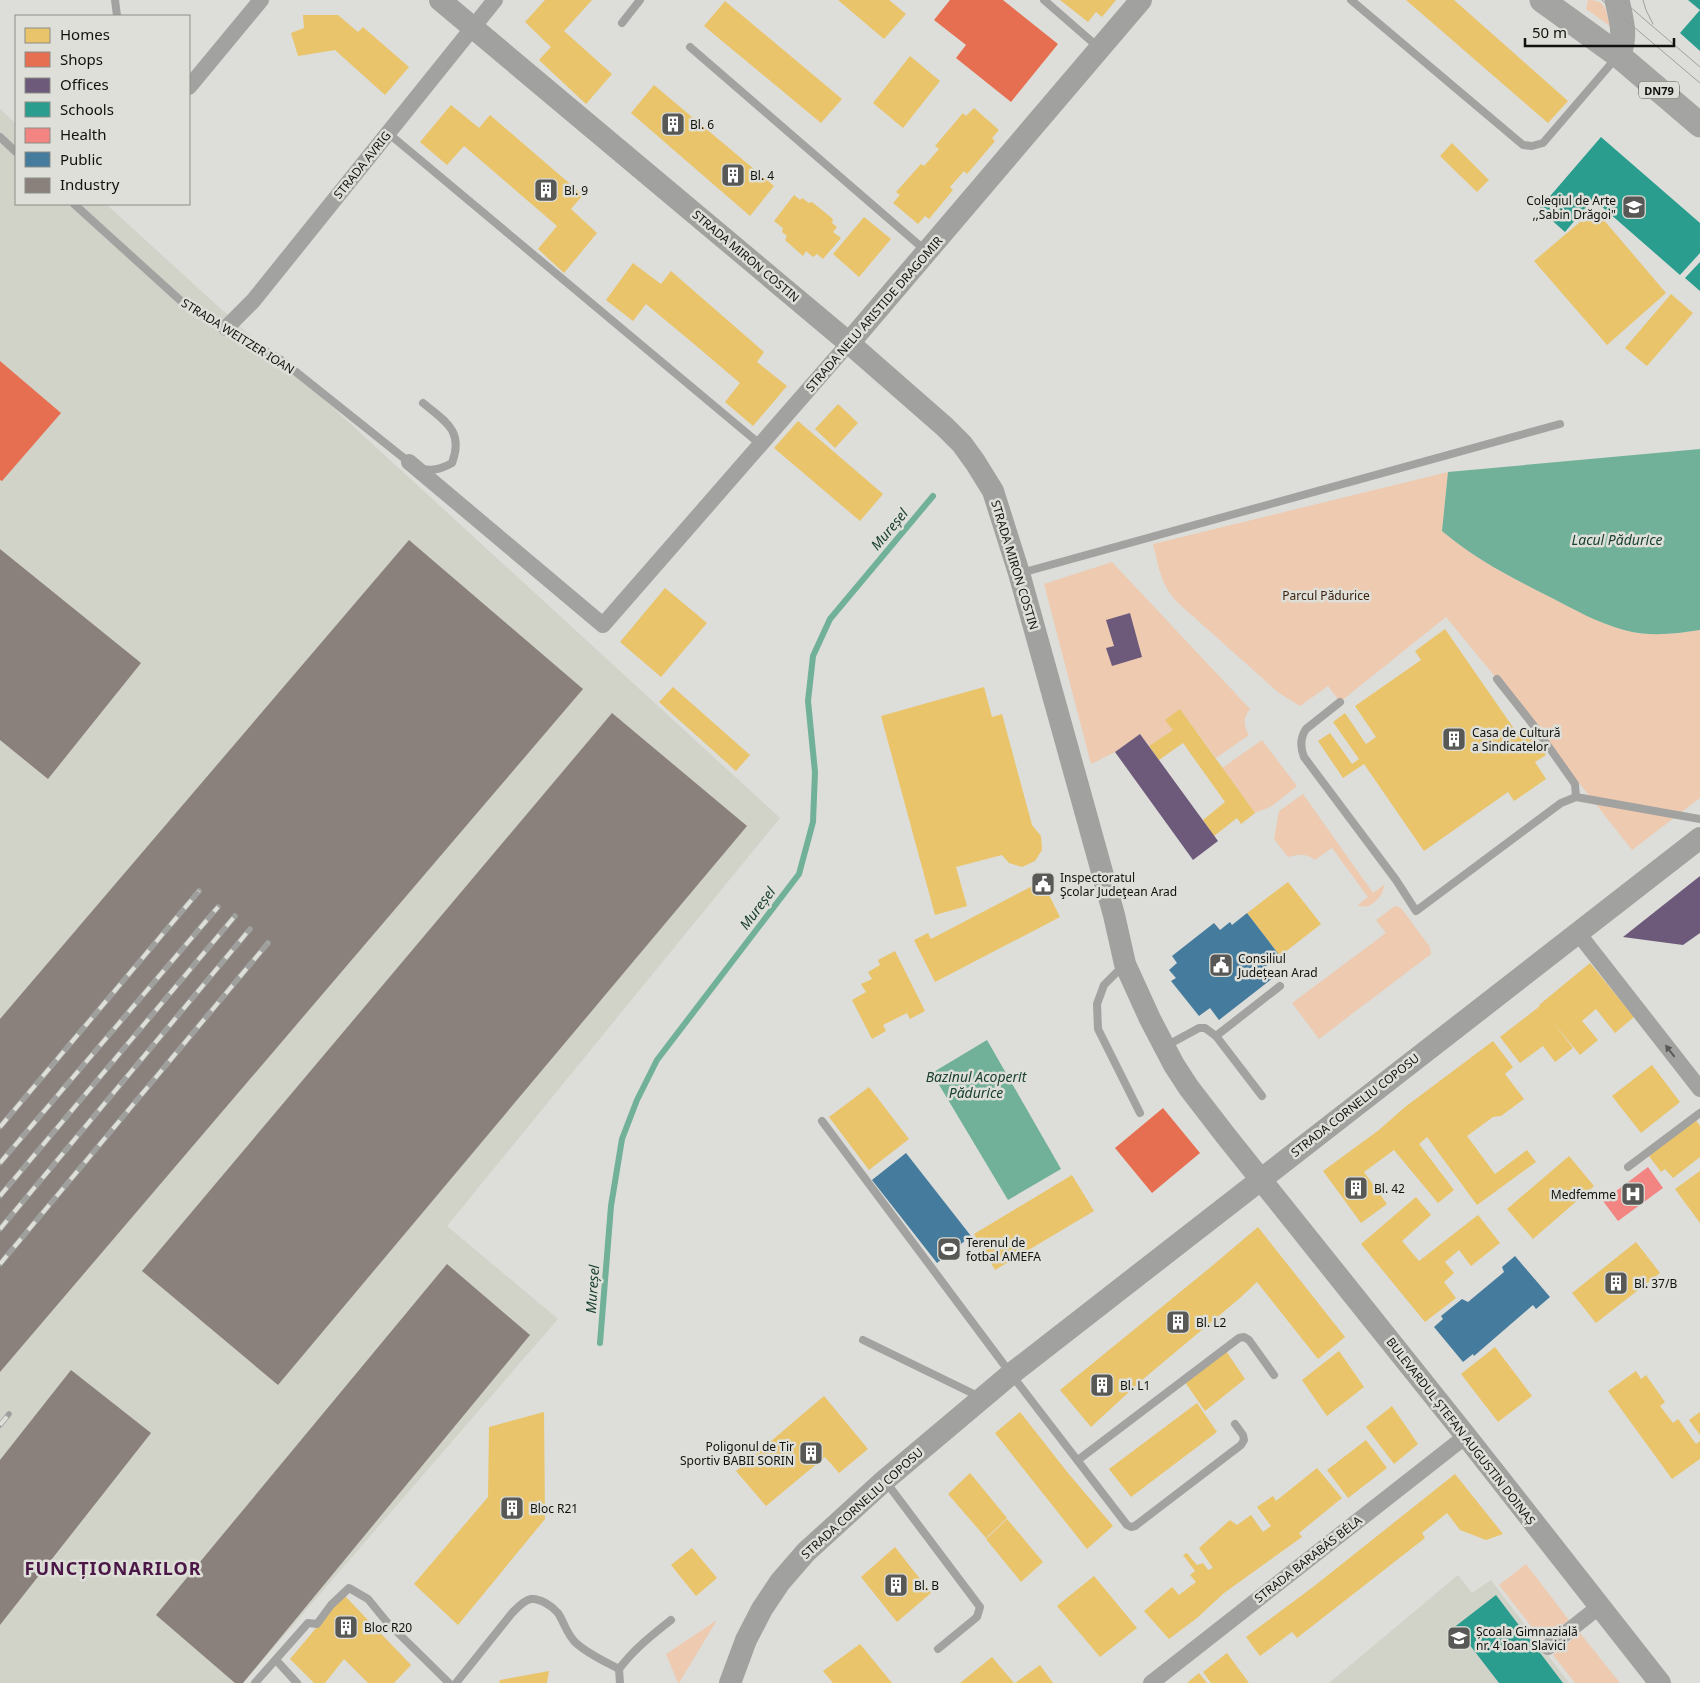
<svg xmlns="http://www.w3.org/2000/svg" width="1700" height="1683" font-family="'Noto Sans',sans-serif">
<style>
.built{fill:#d1d2c8}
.green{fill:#edcab0}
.water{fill:#71b099}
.homes{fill:#e9c46a}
.shops{fill:#e76f51}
.offices{fill:#6d597a}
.schools{fill:#2a9d8f}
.health{fill:#f28482}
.public{fill:#457b9d}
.industry{fill:#8a817c}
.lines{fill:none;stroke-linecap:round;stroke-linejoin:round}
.stream{stroke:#71b099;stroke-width:6}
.lane{stroke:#a2a2a1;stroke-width:8}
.street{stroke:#a2a2a1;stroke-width:16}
.secondary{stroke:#a1a29f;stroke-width:22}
.primary{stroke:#a4a5a2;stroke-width:25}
.tram{stroke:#9f9f9d;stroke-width:1}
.rail-casing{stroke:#9f9f9d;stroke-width:5.5}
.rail{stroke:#dedfd8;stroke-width:4;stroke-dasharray:11;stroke-linecap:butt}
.oneway{fill:#5a5a58}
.labels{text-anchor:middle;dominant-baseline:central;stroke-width:5;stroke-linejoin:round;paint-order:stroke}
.shield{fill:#dedfd8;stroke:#4e4f4b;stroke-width:1}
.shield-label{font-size:11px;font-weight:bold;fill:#11110f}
.poi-label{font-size:12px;fill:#11110f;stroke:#dedfd8;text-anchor:start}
.street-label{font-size:12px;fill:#11110f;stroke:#dedfd8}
.park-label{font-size:12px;fill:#3c220e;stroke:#dedfd8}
.water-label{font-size:14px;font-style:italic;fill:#1a4133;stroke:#dedfd8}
.district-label{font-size:18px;font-weight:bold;letter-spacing:1px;fill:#4b1746;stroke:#dedfd8}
</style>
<rect width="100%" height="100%" fill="#ddded9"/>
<!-- built -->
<g class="built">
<path d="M0,109L16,124V204H106L279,362L281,360L780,818L447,1226L558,1319L243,1683H0Z"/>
<path d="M1458,1575L1472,1593L1491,1580L1569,1683H1329Z"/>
</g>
<!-- green -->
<g class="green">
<path d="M1588,0C1606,0 1606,10 1610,26L1586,9Z"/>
<path d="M1448,472L1442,531C1475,559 1512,578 1550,597C1573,609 1598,623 1624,630C1649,637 1675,634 1700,630V798L1632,850L1497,679L1446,617L1340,702L1328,686L1300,706L1279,693L1177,602C1160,583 1159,567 1153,544Z"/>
<path d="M1112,562L1250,709C1243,718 1243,725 1249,735L1216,758L1180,709L1173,730L1149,746L1140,734L1115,752L1091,764L1044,584Z"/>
<path d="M1262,740L1297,786L1272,806L1255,813L1222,768Z"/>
<path d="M1303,794L1373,893L1384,885C1384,896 1369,912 1358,905L1368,897L1332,848L1315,860C1305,853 1299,854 1288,857L1274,839L1279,811Z"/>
<path d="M1395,906L1401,908L1430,947L1431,954L1319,1039L1292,1003L1386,933L1376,920Z"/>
<path d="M1526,1564L1569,1620L1542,1640L1499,1585Z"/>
<path d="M717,1620L679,1683H678L666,1654Z"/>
<path d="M1580,1633L1620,1683H1575L1553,1655Z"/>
</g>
<!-- water -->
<g class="water">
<path d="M1700,449V630C1675,634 1649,637 1624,630C1598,623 1573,609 1550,597C1512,578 1475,559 1442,531L1448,472Z"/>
<path d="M987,1040L1061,1169L1008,1200L932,1073Z"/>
</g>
<!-- homes -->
<g class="homes">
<path d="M545,0H592L564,31L612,74L586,104L539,60L551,47L525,22Z"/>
<path d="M838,0H889L906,14L884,39Z"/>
<path d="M1060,0H1116L1102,17L1096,12L1088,22Z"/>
<path d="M1406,0H1454L1568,101L1548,123Z"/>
<path d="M725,1L842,99L821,123L704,26Z"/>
<path d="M303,15H338L358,32L363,27L409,67L385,95L335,50L298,56L291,33L304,28Z"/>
<path d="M910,56L940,81L903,128L873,103Z"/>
<path d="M654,85L774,186L750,216L631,113Z"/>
<path d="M451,105L479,128L490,115L583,195L571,209L597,233L564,273L538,249L557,226L464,146L447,165L420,142Z"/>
<path d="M974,108L999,130L992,138L995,141L967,174L964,171L958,178L950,187L953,190L929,219L925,216L918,224L893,203L900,195L896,192L921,164L924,166L933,156L939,149L935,146L963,113L966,116Z"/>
<path d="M1452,143L1489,180L1477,192L1440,156Z"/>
<path d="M794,195L800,200L802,198L809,203L812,202L833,219L832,223L837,227L833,232L841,238L823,259L817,254L813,257L806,251L803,256L785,240L787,236L782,232L783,228L774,221Z"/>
<path d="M1597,212L1666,293L1607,345L1534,261L1580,222H1585Z"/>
<path d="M864,217L891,239L859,277L833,254Z"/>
<path d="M633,263L661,284L671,271L764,352L757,362L787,386L753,426L725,402L740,383L694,344L646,304L633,321L606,300Z"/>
<path d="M1671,294L1693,313L1647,366L1625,348Z"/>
<path d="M838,404L858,423L835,448L815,429Z"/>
<path d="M798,421L883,494L860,521L774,448Z"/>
<path d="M665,588L707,623L661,677L620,642Z"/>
<path d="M1445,629L1517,733L1526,727L1546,755L1535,762L1546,779L1514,801L1508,792L1424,851L1364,764L1343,778L1318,741L1330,733L1352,764L1359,759L1333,722L1345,713L1366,744L1376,737L1355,706L1421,660L1415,651Z"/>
<path d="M673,687L750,755L736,771L659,702Z"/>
<path d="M984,687L992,717L1002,714L1032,825L1041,836L1042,850L1035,861L1022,867L1009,863L1002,855L956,867L967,906L935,915L881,716Z"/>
<path d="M1180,709L1255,813L1241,824L1237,818L1214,836L1203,820L1225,802L1183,743L1159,760L1149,746L1173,730L1165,720Z"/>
<path d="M1042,881L1060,917L935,982L914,940L928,933L931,939Z"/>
<path d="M1288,882L1321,924L1280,956L1247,913Z"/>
<path d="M895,951L925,1011L910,1019L907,1013L883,1025L886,1031L872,1039L852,1000L866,992L861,984L872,979L868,972L880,965L878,960Z"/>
<path d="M1590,963L1634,1017L1615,1033L1596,1009L1582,1021L1598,1040L1580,1055L1553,1022L1573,1048L1555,1062L1543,1046L1520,1063L1500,1037L1540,1006L1539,1005Z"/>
<path d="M1493,1041L1513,1067L1505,1074L1524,1099L1501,1116L1493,1117L1467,1136L1495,1174L1527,1150L1536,1162L1477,1205L1427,1137L1419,1144L1454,1190L1438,1203L1394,1150L1364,1172L1387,1204L1361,1223L1323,1171L1379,1130L1405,1107Z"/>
<path d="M1652,1065L1680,1102L1641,1133L1612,1096Z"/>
<path d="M869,1087L909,1139L869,1170L829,1117Z"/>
<path d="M1695,1119L1700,1126V1157L1673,1178L1665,1169L1661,1172L1649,1156Z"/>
<path d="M1569,1156L1594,1186L1533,1239L1507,1209Z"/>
<path d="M1700,1171V1223L1675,1189Z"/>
<path d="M1072,1175L1094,1211L995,1270L974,1234Z"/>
<path d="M1416,1197L1431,1215L1402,1241L1419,1261L1478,1215L1500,1243L1471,1266L1459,1250L1445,1262L1454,1273L1444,1282L1456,1298L1425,1322L1361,1244Z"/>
<path d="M1258,1227L1345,1337L1318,1359L1257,1282L1240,1298L1142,1380L1091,1427L1060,1390L1212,1266Z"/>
<path d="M1636,1242L1660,1273L1596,1323L1572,1293Z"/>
<path d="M1495,1347L1532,1396L1498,1422L1461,1374Z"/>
<path d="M1226,1351L1245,1379L1205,1411L1185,1382Z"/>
<path d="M1339,1351L1364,1387L1327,1416L1302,1380Z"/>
<path d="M1636,1371L1641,1379L1646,1375L1665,1402L1660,1406L1673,1423L1678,1419L1696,1444L1700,1441V1459L1672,1479L1608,1391Z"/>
<path d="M824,1396L868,1449L839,1473L825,1457L766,1506L736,1471Z"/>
<path d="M1197,1403L1217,1432L1131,1497L1109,1469Z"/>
<path d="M1392,1406L1418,1444L1394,1464L1366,1427Z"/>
<path d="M544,1412L545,1519L458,1625L414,1584L488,1497L489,1427Z"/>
<path d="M1020,1412L1068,1473L1113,1526L1087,1549L995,1433Z"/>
<path d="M1700,1412V1435L1689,1420Z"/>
<path d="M1366,1440L1387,1468L1348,1498L1327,1470Z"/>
<path d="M1317,1468L1342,1498L1299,1533L1302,1537L1224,1593L1197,1618L1169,1639L1144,1611L1172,1587L1179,1595L1196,1582L1190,1575L1195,1571L1183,1555L1187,1553L1197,1565L1203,1563L1208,1570L1213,1568L1199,1548L1230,1520L1237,1525L1251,1515L1263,1532L1271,1526L1257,1507L1273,1496L1276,1501Z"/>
<path d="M970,1473L1007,1518L986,1538L948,1494Z"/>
<path d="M1455,1474L1503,1534L1486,1540L1460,1530L1447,1513L1422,1533L1425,1538L1297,1638L1292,1632L1260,1656L1246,1637L1313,1587Z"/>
<path d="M1007,1519L1043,1562L1021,1582L986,1539Z"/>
<path d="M895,1547L931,1593L897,1622L861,1577Z"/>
<path d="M692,1548L717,1578L696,1596L671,1565Z"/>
<path d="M1094,1576L1137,1628L1100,1657L1057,1606Z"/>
<path d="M344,1595L411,1665L394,1683H368L344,1659L325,1683H314L290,1659Z"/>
<path d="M860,1644L892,1683H833L823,1671Z"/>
<path d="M1227,1653L1249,1683H1211L1203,1672Z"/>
<path d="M992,1657L1014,1683H960Z"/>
<path d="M1040,1665L1053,1683H1015Z"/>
<path d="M549,1671L547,1683H499L500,1680Z"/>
<path d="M1199,1673L1207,1683H1187Z"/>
</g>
<!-- shops -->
<g class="shops">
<path d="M950,0H1003L1058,44L1011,102L956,58L966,45L934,20Z"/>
<path d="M0,361L61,413L2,481L0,480Z"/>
<path d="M1163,1108L1200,1153L1152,1193L1115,1148Z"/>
</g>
<!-- offices -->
<g class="offices">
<path d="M1130,613L1142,657L1112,666L1106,648L1114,646L1106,620Z"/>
<path d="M1140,734L1218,841L1193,860L1115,752Z"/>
<path d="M1700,876V933L1683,945L1623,937Z"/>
</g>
<!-- schools -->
<g class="schools">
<path d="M1688,0H1700V51L1680,33L1700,10Z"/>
<path d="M1601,137L1700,223V253L1680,275L1593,199L1565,232L1539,209Z"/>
<path d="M1700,262V291L1685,278Z"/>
<path d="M1496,1595L1563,1683H1499L1469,1644L1462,1650L1448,1632Z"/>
</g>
<!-- health -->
<path class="health" d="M1648,1167L1663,1188L1618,1221L1603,1201Z"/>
<!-- public -->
<g class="public">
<path d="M1247,913L1280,956L1265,967L1273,978L1219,1020L1210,1008L1199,1016L1171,981L1176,978L1169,970L1177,963L1172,956L1214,923L1220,930L1230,922L1232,925Z"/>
<path d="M906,1153L971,1236L937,1263L872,1180Z"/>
<path d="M1515,1256L1550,1297L1536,1309L1533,1305L1474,1356L1473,1354L1463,1362L1434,1327L1443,1319L1441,1316L1462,1299L1468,1302L1504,1272L1502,1267Z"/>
</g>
<!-- industry -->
<g class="industry">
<path d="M409,540L583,689L0,1372V1019Z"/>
<path d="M0,549L141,663L48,779L0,740Z"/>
<path d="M612,713L747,826L278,1385L142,1271Z"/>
<path d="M447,1264L530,1335L243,1683H235L156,1615Z"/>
<path d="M71,1370L151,1433L0,1625V1460Z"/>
</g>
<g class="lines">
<!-- stream -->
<path class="stream" d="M600,1343L611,1206L622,1139L637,1100L657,1060L799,874L813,822L815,772L808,701L813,656L830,619L933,496"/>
<!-- lane -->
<g class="lane">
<path d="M115,0L117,16"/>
<path d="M1044,0L1098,47"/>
<path d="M1351,0L1523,145L1532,146L1543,143L1616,58"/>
<path d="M622,23L640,0"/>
<path d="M690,47L926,251"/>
<path d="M388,133L761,445"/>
<path d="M0,137L16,152"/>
<path d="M74,204L181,301L281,360L410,463"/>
<path d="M422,469C434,471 441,469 452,463C464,431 446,422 423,403"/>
<path d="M1021,573L1560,424"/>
<path d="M1497,679L1534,726L1575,784L1576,797"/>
<path d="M1340,702L1306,729C1300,738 1300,747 1304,757L1396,880L1416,911L1561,803L1576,797L1700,819"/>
<path d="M1122,967L1104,985L1097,1004L1098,1029L1140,1113"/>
<path d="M1216,1036L1280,986"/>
<path d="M1166,1046L1199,1028H1205L1216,1036L1262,1096"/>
<path d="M822,1121L1011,1374L1127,1525L1131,1527L1135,1526L1241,1445L1244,1440L1243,1435L1235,1424"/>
<path d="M1628,1167L1700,1113"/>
<path d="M863,1340L980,1397"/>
<path d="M1078,1460L1239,1338L1244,1337L1249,1340L1274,1375"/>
<path d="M886,1482L980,1607L977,1617L938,1649"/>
<path d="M276,1660L297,1683"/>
<path d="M255,1683L308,1623L317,1624L331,1605L349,1588L368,1599L386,1621L449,1683"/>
<path d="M456,1683L512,1613C517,1608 524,1600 531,1599C540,1598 552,1606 558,1613C564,1622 567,1635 576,1643C588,1654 604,1661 619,1669"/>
<path d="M620,1683L619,1669C634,1649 652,1635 671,1620"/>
</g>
<!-- street -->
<g class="street">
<path d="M189,87L261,0"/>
<path d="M226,328L253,301L495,0"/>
<path d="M409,462L603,625L849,343"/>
<path d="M1578,933L1700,1089"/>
<path d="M1548,1647L1600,1606"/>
<path d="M1151,1683L1466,1436"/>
</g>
<!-- secondary -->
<g class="secondary">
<path d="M440,0L849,343L945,427L962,444L975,462L993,491L1019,573L1114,915L1125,964L1150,1019L1174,1065L1189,1088L1226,1136L1466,1436L1660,1683"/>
<path d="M849,343L1141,0"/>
<path d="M730,1683L746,1640L762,1609L780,1582L806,1552L885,1480L1011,1374L1700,838"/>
</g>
<!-- primary -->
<g class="primary">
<path d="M1542,0L1618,55L1700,125"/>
<path d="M1617,0C1621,19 1627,37 1618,55"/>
</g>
<!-- tram -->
<g class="tram">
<path d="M1602,0L1700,83"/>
<path d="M1622,0L1700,67"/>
<path d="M1643,0L1646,10L1653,24"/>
</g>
<!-- rail casing -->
<g class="rail-casing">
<g id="rail">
<path d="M0,1127L199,891"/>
<path d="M0,1163L218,907"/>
<path d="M0,1196L235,916"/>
<path d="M0,1229L250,929"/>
<path d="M0,1264L268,943"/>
<path d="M0,1425L9,1414"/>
</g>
</g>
<!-- rail -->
<use href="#rail" class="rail"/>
</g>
<!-- one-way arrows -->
<defs><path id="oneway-solid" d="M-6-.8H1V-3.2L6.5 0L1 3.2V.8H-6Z" transform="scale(1.25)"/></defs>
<use class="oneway" href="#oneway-solid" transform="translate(1670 1051) rotate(-128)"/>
<!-- icons -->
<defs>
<g id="building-square" transform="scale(1.25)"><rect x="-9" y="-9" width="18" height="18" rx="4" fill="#585956" stroke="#dedfd8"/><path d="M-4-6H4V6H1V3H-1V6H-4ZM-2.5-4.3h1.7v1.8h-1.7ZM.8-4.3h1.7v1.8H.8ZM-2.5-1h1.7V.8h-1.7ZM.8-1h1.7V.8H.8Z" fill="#fff"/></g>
<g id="school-square" transform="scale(1.25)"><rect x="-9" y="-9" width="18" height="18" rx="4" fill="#585956" stroke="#dedfd8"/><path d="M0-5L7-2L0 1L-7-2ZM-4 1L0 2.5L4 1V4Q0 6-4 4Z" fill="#fff"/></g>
<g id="civic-square" transform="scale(1.25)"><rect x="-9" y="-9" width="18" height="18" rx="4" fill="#585956" stroke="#dedfd8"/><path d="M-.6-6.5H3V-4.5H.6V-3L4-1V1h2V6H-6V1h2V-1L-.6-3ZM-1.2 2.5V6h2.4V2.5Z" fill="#fff"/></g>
<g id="hospital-square" transform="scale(1.25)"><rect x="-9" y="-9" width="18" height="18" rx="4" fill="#585956" stroke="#dedfd8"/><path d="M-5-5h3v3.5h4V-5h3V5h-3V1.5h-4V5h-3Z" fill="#fff"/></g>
<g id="stadium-square" transform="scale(1.25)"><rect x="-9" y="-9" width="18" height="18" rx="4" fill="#585956" stroke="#dedfd8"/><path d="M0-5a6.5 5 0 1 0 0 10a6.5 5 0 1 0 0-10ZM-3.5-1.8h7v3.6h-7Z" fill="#fff"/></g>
</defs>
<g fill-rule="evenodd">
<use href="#building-square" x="673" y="124"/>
<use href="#building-square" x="733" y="175"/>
<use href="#building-square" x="546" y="190"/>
<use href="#school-square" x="1634" y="207"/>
<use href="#building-square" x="1454" y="739"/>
<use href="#civic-square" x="1043" y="884"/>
<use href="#civic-square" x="1221" y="965"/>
<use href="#building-square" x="1356" y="1188"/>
<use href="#hospital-square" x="1633" y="1194"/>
<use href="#stadium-square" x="949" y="1249"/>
<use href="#building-square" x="1616" y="1283"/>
<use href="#building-square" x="1178" y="1322"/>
<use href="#building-square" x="1102" y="1385"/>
<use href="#building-square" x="811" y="1453"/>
<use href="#building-square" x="512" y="1508"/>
<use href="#building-square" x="896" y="1585"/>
<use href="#building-square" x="346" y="1627"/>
<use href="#school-square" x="1459" y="1638"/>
</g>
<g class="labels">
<!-- shield labels -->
<rect class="shield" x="1639" y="81.5" width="40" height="17" rx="4"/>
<g class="shield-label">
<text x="1659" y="90">DN79</text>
</g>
<!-- poi labels -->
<g class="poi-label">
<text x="690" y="124">Bl. 6</text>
<text x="750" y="175">Bl. 4</text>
<text x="564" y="190">Bl. 9</text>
<text x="1616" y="200" text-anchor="end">Colegiul de Arte<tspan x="1616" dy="14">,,Sabin Drăgoi"</tspan></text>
<text x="1472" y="732">Casa de Cultură<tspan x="1472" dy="14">a Sindicatelor</tspan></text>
<text x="1060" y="877">Inspectoratul<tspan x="1060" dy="14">Şcolar Judeţean Arad</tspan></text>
<text x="1238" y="958">Consiliul<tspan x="1238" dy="14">Județean Arad</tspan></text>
<text x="1374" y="1188">Bl. 42</text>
<text x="1616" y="1194" text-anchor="end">Medfemme</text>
<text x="966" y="1242">Terenul de<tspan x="966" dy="14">fotbal AMEFA</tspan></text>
<text x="1634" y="1283">Bl. 37/B</text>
<text x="1196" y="1322">Bl. L2</text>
<text x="1120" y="1385">Bl. L1</text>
<text x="794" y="1446" text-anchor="end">Poligonul de Tir<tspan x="794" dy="14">Sportiv BABII SORIN</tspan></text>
<text x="530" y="1508">Bloc R21</text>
<text x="914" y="1585">Bl. B</text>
<text x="364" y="1627">Bloc R20</text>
<text x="1476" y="1631">Școala Gimnazială<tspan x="1476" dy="14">nr. 4 Ioan Slavici</tspan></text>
</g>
<!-- street labels -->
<g class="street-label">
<text transform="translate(362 165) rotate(-51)">STRADA AVRIG</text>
<text transform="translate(746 256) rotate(40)">STRADA MIRON COSTIN</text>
<text transform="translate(874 314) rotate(-49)">STRADA NELU ARISTIDE DRAGOMIR</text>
<text transform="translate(238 336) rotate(32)">STRADA WEITZER IOAN</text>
<text transform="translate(1015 565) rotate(73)">STRADA MIRON COSTIN</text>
<text transform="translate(1355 1105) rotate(-38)">STRADA CORNELIU COPOSU</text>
<text transform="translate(1461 1431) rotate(52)">BULEVARDUL ȘTEFAN AUGUSTIN DOINAȘ</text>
<text transform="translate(862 1503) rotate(-42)">STRADA CORNELIU COPOSU</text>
<text transform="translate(1308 1559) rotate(-38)">STRADA BARABÁS BÉLA</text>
</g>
<!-- park labels -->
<g class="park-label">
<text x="1326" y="595">Parcul Pădurice</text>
</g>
<!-- water labels -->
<g class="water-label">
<text transform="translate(889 529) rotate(-50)">Mureșel</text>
<text x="1617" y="539">Lacul Pădurice</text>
<text transform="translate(757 908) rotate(-53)">Mureșel</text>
<text x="976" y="1076">Bazinul Acoperit<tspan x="976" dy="16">Pădurice</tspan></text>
<text transform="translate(592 1289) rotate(-86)">Mureșel</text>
</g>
<!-- district labels -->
<g class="district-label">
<text x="113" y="1568">FUNCȚIONARILOR</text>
</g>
</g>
<!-- legend -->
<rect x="15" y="15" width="175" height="190" fill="#dedfd8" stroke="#8c8d88"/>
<rect x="25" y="28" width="25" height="15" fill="#e9c46a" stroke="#8c8d88"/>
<text x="60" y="40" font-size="15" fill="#11110f">Homes</text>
<rect x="25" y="52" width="25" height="15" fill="#e76f51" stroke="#8c8d88"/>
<text x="60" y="65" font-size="15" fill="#11110f">Shops</text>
<rect x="25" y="78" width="25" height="15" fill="#6d597a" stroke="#8c8d88"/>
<text x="60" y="90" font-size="15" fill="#11110f">Offices</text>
<rect x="25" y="102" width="25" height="15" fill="#2a9d8f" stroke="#8c8d88"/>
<text x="60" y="115" font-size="15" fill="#11110f">Schools</text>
<rect x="25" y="128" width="25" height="15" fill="#f28482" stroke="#8c8d88"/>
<text x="60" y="140" font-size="15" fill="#11110f">Health</text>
<rect x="25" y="152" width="25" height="15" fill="#457b9d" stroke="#8c8d88"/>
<text x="60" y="165" font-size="15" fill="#11110f">Public</text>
<rect x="25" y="178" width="25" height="15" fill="#8a817c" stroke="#8c8d88"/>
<text x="60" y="190" font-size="15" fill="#11110f">Industry</text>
<!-- scale -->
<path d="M1525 38v8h149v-8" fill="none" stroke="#11110f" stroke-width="2.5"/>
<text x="1532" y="38" font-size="15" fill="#11110f" stroke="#dedfd8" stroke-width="4" paint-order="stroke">50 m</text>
</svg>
